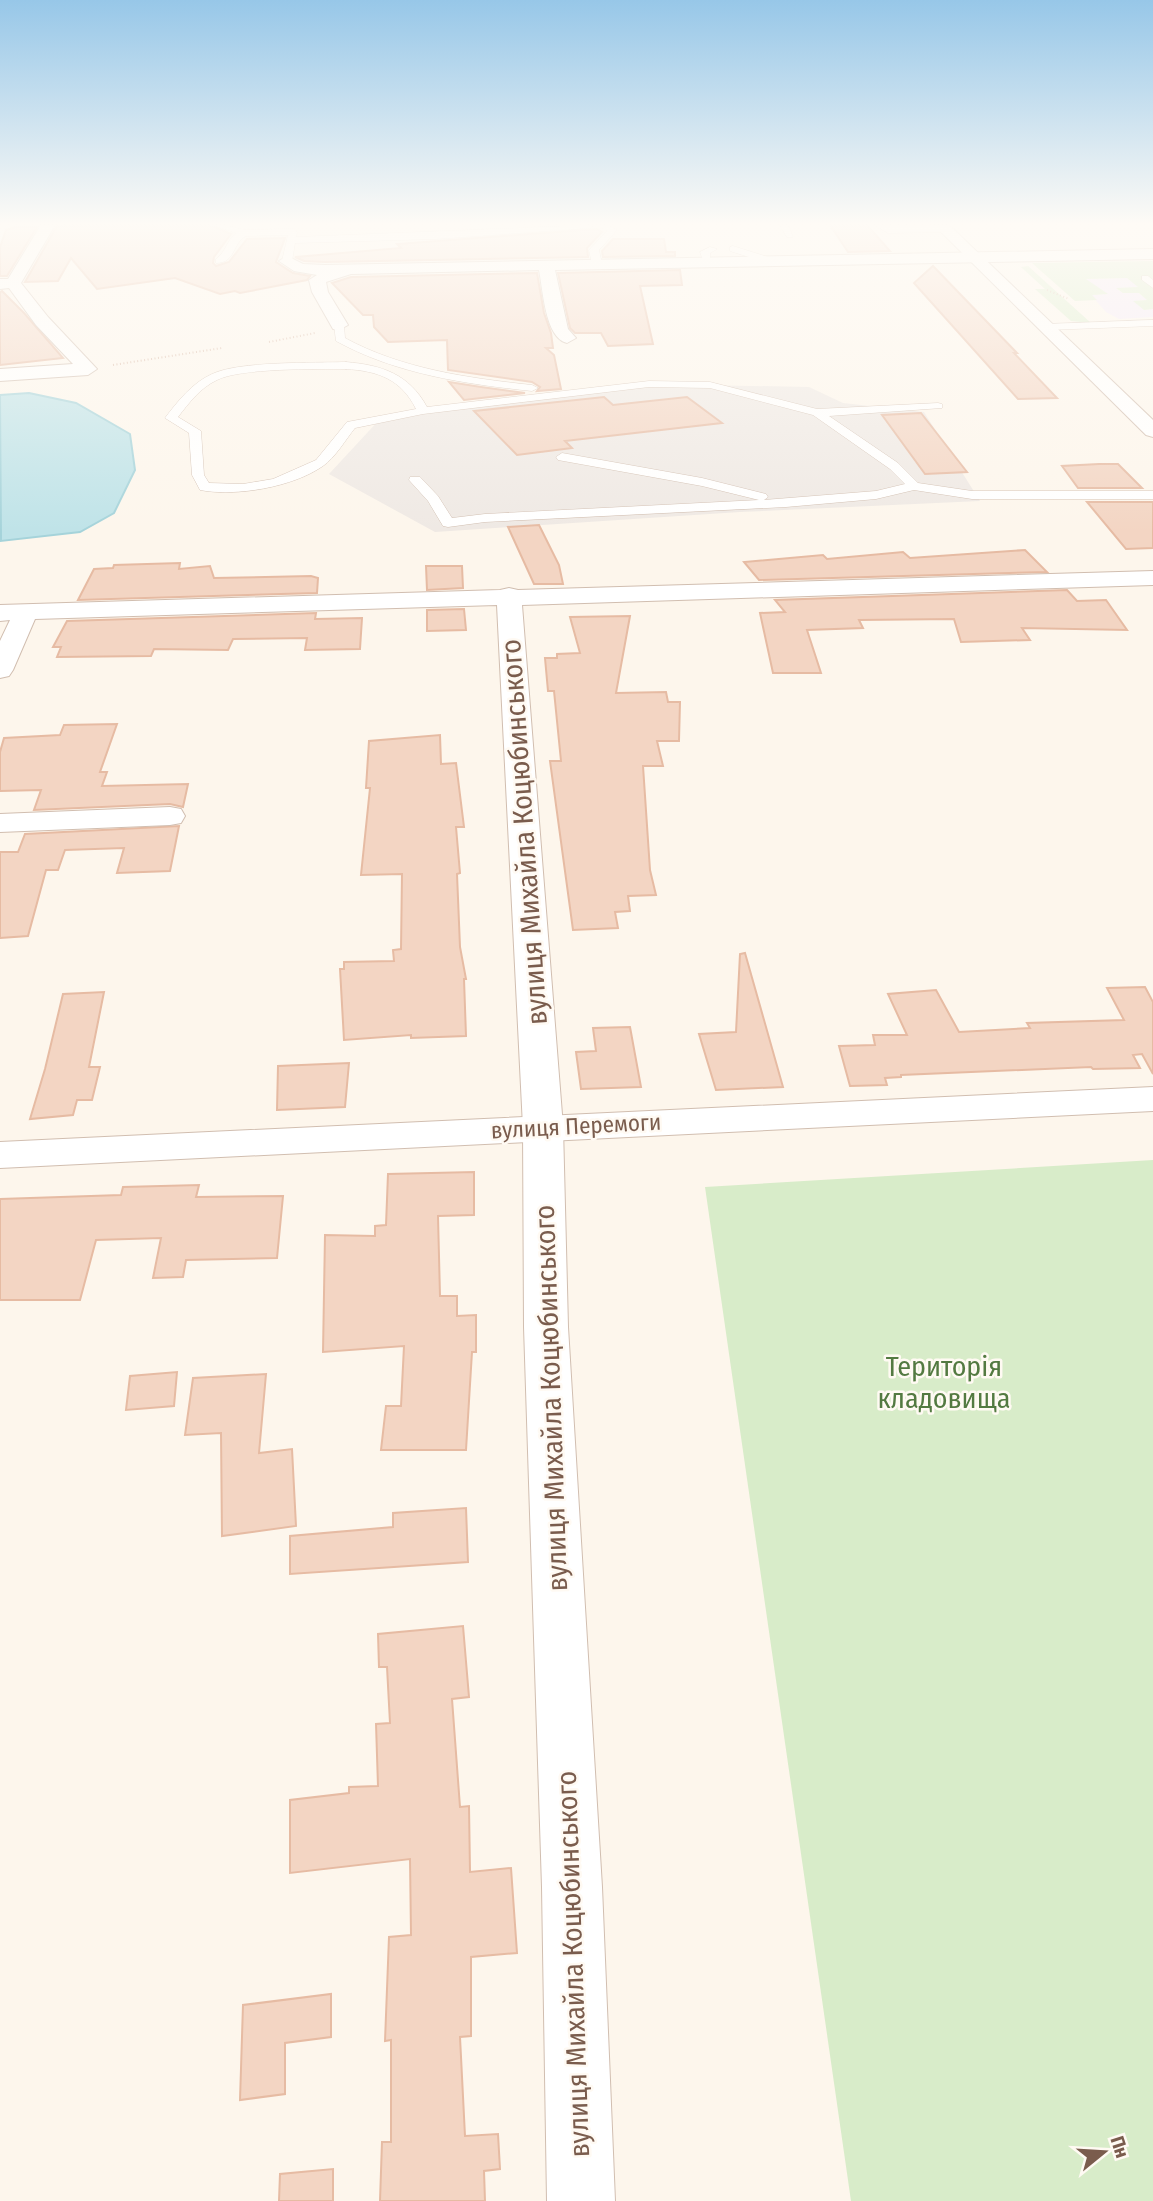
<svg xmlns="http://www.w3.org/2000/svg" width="1153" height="2201" font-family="'Fira Sans Condensed',sans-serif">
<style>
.industrial{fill:#efe9e4}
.education{fill:#f3e8fa}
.green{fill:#d8ecc9}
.water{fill:#bfe3e8;stroke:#a5d3da;stroke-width:2}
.building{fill:#f3d5c3;stroke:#e6bba3;stroke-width:2}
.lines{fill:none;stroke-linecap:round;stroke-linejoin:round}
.service-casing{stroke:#d1beb0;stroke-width:1}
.minor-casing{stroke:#d1beb0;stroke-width:2}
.tertiary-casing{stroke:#d1beb0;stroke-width:2}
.path{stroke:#d9b8a5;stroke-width:2;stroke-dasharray:1 2.5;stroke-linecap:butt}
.service{fill:#fff;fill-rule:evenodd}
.minor{fill:#fff;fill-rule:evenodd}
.tertiary{fill:#fff;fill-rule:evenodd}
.labels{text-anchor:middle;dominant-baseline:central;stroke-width:5;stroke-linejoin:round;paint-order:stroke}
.street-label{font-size:23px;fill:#7a5c4d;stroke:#fffaf3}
.near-street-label{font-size:28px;fill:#7a5c4d;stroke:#fffaf3}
.near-park-label{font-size:28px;fill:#537a41;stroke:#fffaf3}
</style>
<rect width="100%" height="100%" fill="#fdf6ec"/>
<!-- industrial -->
<path class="industrial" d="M649,384L809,387L843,403L924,412L980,501L740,512L435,532L329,474L380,419Z"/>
<!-- education -->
<path class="education" d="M1127,278L1139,287L1117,289L1123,293H1138L1148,300L1135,301L1144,310L1153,309V317L1119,319L1106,312L1091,295L1106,294L1085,279Z"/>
<!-- green -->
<g class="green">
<path d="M1153,261V309L1144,310L1133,301L1147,300L1139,293H1123L1116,288L1138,287L1127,278L1086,279L1108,294L1092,295L1097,300L1075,301L1032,263Z"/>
<path d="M1028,266L1091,323L1071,321L1035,289H1045L1021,267Z"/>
<path d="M1153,1160V2201H851L705,1187Z"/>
</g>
<!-- water -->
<path class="water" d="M29,393L76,403L130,434L135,470L114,513L80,532L1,541L0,395Z"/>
<!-- building -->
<g class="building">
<path d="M99,225H210L231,234L214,257L213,263L216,266L229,262L247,239L285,238L276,262L293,273L310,276L307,280L240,293L235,291L220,294L175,278L97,289L71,258L58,281L25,282L57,226Z"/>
<path d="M830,225H867L890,251L848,252Z"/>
<path d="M15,227H37L7,276H0V247L6,230Z"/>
<path d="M597,229L602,232L587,248L588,257L325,262L304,261L295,257L401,248L397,244Z"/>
<path d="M613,239H664L666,252H675V256L603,257L602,251Z"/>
<path d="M933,266L1017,353H1014L1057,398L1018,399L914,283Z"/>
<path d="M680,270L682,285L640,286L653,344L608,346L601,333H575L570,328L558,273Z"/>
<path d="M537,273L544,313L551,333L553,348H546L554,355L561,389L537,391L540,387L532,382L448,370L447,340L388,342L374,327L373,315H363L332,283L351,277Z"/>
<path d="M2,291L24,313L63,358L0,365V292Z"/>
<path d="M449,382L481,387L525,393L464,400Z"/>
<path d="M604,397L613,405L687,397L722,423L565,441L572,448L517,455L474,411Z"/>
<path d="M921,413L967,472L925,474L882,415Z"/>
<path d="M1099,464H1118L1142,488H1078L1062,466Z"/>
<path d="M1087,502H1153V548L1126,549Z"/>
<path d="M539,525L559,565L563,584H534L508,527Z"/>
<path d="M1025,550L1047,572L759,580L744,562L823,555L827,559L903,552L910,558Z"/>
<path d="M180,563L179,569L210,566L214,578L311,576L318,578L317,593L78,600L94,569L113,568L114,565Z"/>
<path d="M426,566H462L463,588L427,590Z"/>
<path d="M1067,590L1077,601L1106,600L1127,630L1022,628L1030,640L961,642L954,619L859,620L863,628L807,630L821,673H773L760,613L785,612L775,600Z"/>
<path d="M464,609L466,630L427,631V610Z"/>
<path d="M316,613L315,619L362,618L360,649L305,650L307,638L233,639L228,650L154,649L151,656L57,657L61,647H53L67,621Z"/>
<path d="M630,616L616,693L666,692L668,702H680L679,741H657L663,766H643L650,870L656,895L628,896L630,911L615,912L618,928L573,930L550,761H561L554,691H548L545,658H557V654L580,653L570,617Z"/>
<path d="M117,724L100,772H107L102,786L188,784L183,807L170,804L34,810L41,790L0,791V752L4,738L60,735L64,725Z"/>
<path d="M440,735L441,764L456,763L464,827H456L460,873L457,874L460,947L466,979H464L466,1036L411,1038V1035L344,1040L340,969H344V962L394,961L393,950L401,949L402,874L361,875L370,788H366L369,741Z"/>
<path d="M179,826L170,871L117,873L124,848L65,850L58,870H46L28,936L0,938V852H18L25,834Z"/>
<path d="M745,953L783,1087L716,1090L699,1034L736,1032L740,954Z"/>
<path d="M1145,987L1153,1002V1074L1142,1054L1133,1055L1140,1068L1093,1069L1091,1067L901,1075V1077L885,1078L887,1085L850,1086L839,1046L875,1045L873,1035H907L888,994L936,990L959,1032L1030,1028L1027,1023L1124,1020L1107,988Z"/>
<path d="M104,992L89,1067H100L92,1100H77L73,1115L30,1119L45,1069L63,994Z"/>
<path d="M630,1027L641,1087L581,1089L576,1052L596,1051L593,1028Z"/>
<path d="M349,1063L345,1107L277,1110L278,1066Z"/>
<path d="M474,1172V1215L438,1216L440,1296H457V1316L476,1315V1352H472L466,1450H381L386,1406H401L404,1346L323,1352L325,1235L375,1236V1226L386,1225L388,1174Z"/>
<path d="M199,1185L196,1197L283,1196L277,1258L186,1260L183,1277L153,1278L161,1238L96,1240L80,1300H0V1199L121,1195L123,1187Z"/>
<path d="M177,1372L174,1406L126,1410L130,1376Z"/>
<path d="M266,1374L259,1453L292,1449L296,1526L222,1536L221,1433L185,1435L193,1378Z"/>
<path d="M466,1508L468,1562L290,1574V1536L393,1527V1513Z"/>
<path d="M463,1626L469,1697L452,1699L460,1807L469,1806L470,1872L511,1868L517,1953L471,1957V2036L460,2037L465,2136L498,2134L500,2169L484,2171L485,2201H380L382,2142H391V2040L385,2041L389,1937L411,1935L410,1859L290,1873V1800L349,1793V1787L378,1786L376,1724L390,1723L387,1667H379L378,1634Z"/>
<path d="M331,1994V2037L285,2043V2094L240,2100L243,2005Z"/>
<path d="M333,2169V2201H279L280,2174Z"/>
</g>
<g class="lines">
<!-- service casing -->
<g class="service-casing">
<g id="service">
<path d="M213,225H225L244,230L293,229L297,232L296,237L594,225L590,228L436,239L295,243L292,261L287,264L282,261L288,235L246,236C232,243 236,263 216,263V259C226,252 227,240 236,233Z"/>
<path d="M598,225H608L617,230L599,250L602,264L597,267L592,264L589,250L607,231Z"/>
<path d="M780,225H788L793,237H787Z"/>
<path d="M875,225L946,226L950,229L946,232L888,233Z"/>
<path d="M733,246L771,258L773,260L768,263L730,251V247Z"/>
<path d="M710,247L717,249L710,253V263H704L700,252Z"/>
<path d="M1142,276H1148L1153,280V288L1142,280Z"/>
<path d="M1153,320V326L1047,330L1042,327L1047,324Z"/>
<path d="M339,322L344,325L345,338C402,369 468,378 532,385L538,388L532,391C465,384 396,374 336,341L334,325Z"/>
<path d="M346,362C382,365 409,374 427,407L649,381L710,382L817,409L938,403L942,404V408L829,416L898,463L918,483L972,491H1153V499H972L914,490L876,499L786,507L485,522L448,527L443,526L428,501L409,480L410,477H420L438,496L452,518L485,514L759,500L702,486L558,460L556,457L562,453L702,478L766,494L768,497L764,500L876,491L905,484L890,469L813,415L710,388L649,387L423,414L355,428C346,439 335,458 323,466C293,487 236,497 200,490L192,475L189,433L165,418C178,401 192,383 212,374C239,361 314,363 346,362ZM346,369C378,371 401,379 416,409L347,422L316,460L273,479L243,484L209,483L204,475L201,431L178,417C189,403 200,388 217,380C240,368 317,369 346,369Z"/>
</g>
</g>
<!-- minor casing -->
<g class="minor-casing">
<g id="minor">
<path d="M41,225H55L21,283L48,317L97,369L88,375L0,381V369L73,364L36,325L9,288L0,289V279H8Z"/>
<path d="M1153,249V259L555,270L568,329L576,338L567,343C545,338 543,290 539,270L351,274L326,282L328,292L348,325L339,330L333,329L312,292L309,280L317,275L294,271L279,261L287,256L303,264L325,265Z"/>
<path d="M1153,571V585L522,605L563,1127L568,1327L602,1887L615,2201H547L542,1887L524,1327L523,1127L497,605L35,619L13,670L9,676L0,678V641L10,620L0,621V605L500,590L509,588L518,590Z"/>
<path d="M170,807L181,809L185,816L181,823L170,825L0,832V814Z"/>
</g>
</g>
<!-- tertiary casing -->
<g class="tertiary-casing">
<g id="tertiary">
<path d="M934,225H949L1153,420V437L1146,435Z"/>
<path d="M1153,1087V1111L0,1168V1142Z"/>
</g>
</g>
<!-- path -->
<g class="path">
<path d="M1047,290L1069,299"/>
<path d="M269,342L315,333"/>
<path d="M113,365L222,348"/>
</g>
<!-- service -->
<use href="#service" class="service"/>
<!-- minor -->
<use href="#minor" class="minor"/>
<!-- tertiary -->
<use href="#tertiary" class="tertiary"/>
</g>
<!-- sky -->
<linearGradient id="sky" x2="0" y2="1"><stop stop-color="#97c7e8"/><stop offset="0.42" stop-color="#fefbf6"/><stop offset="1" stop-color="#fefbf6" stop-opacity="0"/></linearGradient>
<rect width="1153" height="533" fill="url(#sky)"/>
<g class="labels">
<!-- street labels -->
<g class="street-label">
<text transform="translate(576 1126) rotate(-3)">вулиця Перемоги</text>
</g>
<!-- near-street labels -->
<g class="near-street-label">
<text transform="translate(524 832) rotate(-94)">вулиця Михайла Коцюбинського</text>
<text transform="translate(551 1398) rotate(-92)">вулиця Михайла Коцюбинського</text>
<text transform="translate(573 1964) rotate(-92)">вулиця Михайла Коцюбинського</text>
</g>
<!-- near-park labels -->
<g class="near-park-label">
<text x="944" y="1366">Територія<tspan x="944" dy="32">кладовища</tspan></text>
</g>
</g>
<!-- north arrow -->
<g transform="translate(1104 2152) rotate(72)" stroke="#fffaf3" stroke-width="5" paint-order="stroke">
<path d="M0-5L12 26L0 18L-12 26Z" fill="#7a5c4d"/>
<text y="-10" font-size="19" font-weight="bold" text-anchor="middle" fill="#7a5c4d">Пн</text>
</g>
</svg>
